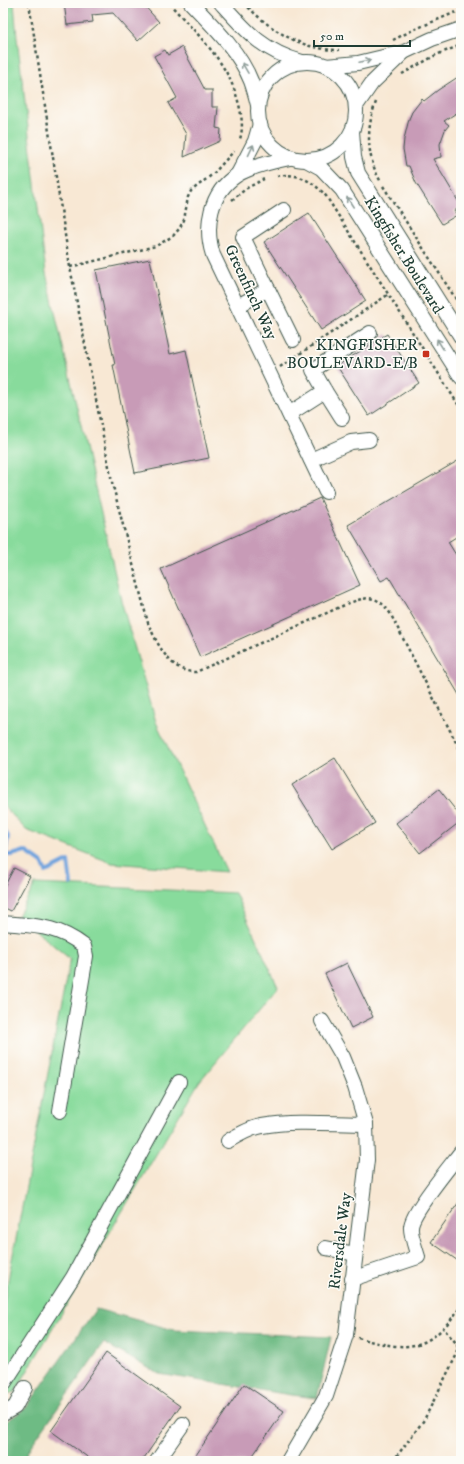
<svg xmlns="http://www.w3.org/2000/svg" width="464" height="1464" font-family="'IM FELL DW Pica',serif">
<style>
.green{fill:#88db9c;stroke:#548c68}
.forest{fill:#6ebb84;stroke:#467c5c}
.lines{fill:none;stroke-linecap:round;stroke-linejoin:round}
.stream{stroke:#73a5de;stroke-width:4}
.building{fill:#c89bb7}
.minor-casing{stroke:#40574c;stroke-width:16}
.path{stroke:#40574c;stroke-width:2.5;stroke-dasharray:3 3;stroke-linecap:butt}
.minor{stroke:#fff;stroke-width:14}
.oneway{stroke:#8f9e9a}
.poi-dot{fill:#c8321e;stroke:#fdfcf7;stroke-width:1.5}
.labels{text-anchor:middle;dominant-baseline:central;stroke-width:3;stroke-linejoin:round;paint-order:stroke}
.street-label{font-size:16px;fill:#1f3d34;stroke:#fdfcf7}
.poi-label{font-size:16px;fill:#1f3d34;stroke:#fdfcf7;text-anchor:end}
</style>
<rect width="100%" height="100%" fill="#fdfcf7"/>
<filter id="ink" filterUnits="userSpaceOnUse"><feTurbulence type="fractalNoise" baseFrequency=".025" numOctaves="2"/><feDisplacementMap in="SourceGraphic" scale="8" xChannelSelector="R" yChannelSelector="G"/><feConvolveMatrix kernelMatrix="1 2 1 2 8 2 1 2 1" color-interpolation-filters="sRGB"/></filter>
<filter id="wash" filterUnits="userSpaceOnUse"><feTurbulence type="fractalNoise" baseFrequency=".012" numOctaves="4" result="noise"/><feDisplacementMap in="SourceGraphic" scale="16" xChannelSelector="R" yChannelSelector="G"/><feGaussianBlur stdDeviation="0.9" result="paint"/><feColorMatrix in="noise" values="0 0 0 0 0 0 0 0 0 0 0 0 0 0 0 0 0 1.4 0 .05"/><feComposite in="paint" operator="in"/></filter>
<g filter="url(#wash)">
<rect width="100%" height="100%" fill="#f8e8d4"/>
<!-- green -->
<g class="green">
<path d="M3,3H14L17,38L46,273L121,600L156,722L227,872L112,863L26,830L3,805Z"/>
<path d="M35,884L235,893L278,987L199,1082L15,1392L3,1395V1306L70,959L18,916Z"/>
</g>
<!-- forest -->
<path class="forest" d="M96,1309L174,1330L331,1337L317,1398L291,1395L159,1374L104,1343L30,1447L23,1461H3V1424L26,1408Z"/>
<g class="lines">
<!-- stream -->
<path class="stream" d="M3,831L4,830L8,836L5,855H12L25,851L42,863L46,872L68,861L71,884"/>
</g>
<g id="blocks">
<!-- building -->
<g class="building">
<path d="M64,3H142L159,22L138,41L113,13L92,15L93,22L67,25Z"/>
<path d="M182,47L205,90H212V107H218L216,128L221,129L220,141L184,157L186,134L168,103L177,98L154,56L165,50L168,55Z"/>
<path d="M461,75V110L444,121L449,125L445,130L440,144L441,157L433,159L461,206V207L454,211L457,215L442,224L416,183L409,166H406L403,149L404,139L409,119L412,112L422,99L424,101L438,90Z"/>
<path d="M309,213L366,301L321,330L264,242Z"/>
<path d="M150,259L170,354L186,350L209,458L135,473L113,365H115L96,270Z"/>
<path d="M387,334L419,383L369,416L337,366Z"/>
<path d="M461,459V534L448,542L461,563V698L389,577L381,581L348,525Z"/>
<path d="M320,498L360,585L200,657L161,569Z"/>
<path d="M335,758L375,823L332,849L292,785Z"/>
<path d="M439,789L461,817V821L420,853L396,823Z"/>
<path d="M14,868L30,876L11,911L3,907V889Z"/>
<path d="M347,963L373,1017L351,1028L325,974Z"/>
<path d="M461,1199V1263L431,1242Z"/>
<path d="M106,1353L180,1406L142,1461H93L51,1431Z"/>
<path d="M244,1384L284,1411L249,1461H192Z"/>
</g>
</g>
</g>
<g filter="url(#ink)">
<use href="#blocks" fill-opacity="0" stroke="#40574c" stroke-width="1"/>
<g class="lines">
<!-- minor casing -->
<g class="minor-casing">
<g id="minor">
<path d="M191,3C213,26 239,51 251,81C254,89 256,97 258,105"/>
<path d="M221,3C247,32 263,51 302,62"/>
<circle cx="307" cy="111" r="49"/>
<path d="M326,66L358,63L404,52L432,39L461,29"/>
<path d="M356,106L372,83L403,53"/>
<path d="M352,131L354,157L358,173L461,337"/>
<path d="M290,158C275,161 250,167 237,175C210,193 204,226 213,255L326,492"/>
<path d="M308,161L321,168L342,190L461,377"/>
<path d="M238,174L255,141L260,124"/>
<path d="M268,289L243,237L284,210"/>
<path d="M238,306L268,289L293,340"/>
<path d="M325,391L342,418"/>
<path d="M289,414L325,391L313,370L370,333"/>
<path d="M311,460L351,442L369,440"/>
<path d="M3,923C35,926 57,925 84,946L86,956L60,1111"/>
<path d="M228,1141C238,1135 250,1128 262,1126C295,1120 333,1124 366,1124"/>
<path d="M326,1248L355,1254"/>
<path d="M352,1279L418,1257C416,1250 410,1233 411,1227C411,1213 451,1165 461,1152"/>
<path d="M3,1385L73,1277L179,1082"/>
<path d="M3,1414L15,1407L25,1388"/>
<path d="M157,1461L183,1424"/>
<path d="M288,1461L326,1396L346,1335L367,1160L366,1124L355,1087L343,1057L322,1021"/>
</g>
</g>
<!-- path -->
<g class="path">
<path d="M29,3L70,267L112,482L148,623C157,643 170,673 196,672L349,603C369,596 377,595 390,613L461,752"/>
<path d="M169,3C199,37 230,62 240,109C242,119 243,129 240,139"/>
<path d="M244,3C270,30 301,50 339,50"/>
<path d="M393,40L413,30L461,10"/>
<path d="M402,74L436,55L461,45"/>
<path d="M376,102C366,128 366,157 381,182"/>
<path d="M277,176C297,172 313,181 326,196L461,409"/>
<path d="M383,186L461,307"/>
<path d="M232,200L247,188L264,179"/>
<path d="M70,267L156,246L173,236L179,229L184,220L188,197L191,191L213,174L234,151"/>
<path d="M280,367L389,294"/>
<path d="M358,1338C409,1352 429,1352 461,1306"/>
<path d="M393,1461L424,1420L458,1352L457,1344L443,1328"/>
</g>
<!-- minor -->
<use href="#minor" class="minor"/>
</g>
<!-- one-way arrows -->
<defs><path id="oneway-shaft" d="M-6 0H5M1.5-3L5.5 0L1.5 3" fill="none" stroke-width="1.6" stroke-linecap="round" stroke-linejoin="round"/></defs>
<g class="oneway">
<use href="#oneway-shaft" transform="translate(365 61) rotate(-12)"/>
<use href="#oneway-shaft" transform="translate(245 68) rotate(-120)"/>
<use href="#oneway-shaft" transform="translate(251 150) rotate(-65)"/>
<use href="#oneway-shaft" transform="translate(350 202) rotate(-123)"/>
<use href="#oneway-shaft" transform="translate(440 344) rotate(-122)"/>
</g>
</g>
<!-- markers -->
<rect class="poi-dot" x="422" y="350" width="8" height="8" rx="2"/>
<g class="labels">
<!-- street labels -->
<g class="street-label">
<text transform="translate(404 255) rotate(58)">Kingfisher Boulevard</text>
<text transform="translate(251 292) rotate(65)">Greenfinch Way</text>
<text transform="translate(340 1241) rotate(-83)">Riversdale Way</text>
</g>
<!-- poi labels -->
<g class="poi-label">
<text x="418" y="345">KINGFISHER<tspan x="418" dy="18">BOULEVARD-E/B</tspan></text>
</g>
</g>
<!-- margin -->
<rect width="464" height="1464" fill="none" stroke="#fdfcf7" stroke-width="16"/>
<!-- scale -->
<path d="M314 40v6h96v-6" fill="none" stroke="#1f3d34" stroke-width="2"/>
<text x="320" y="40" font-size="12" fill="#1f3d34" stroke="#fdfcf7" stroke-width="3" paint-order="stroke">50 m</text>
</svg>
